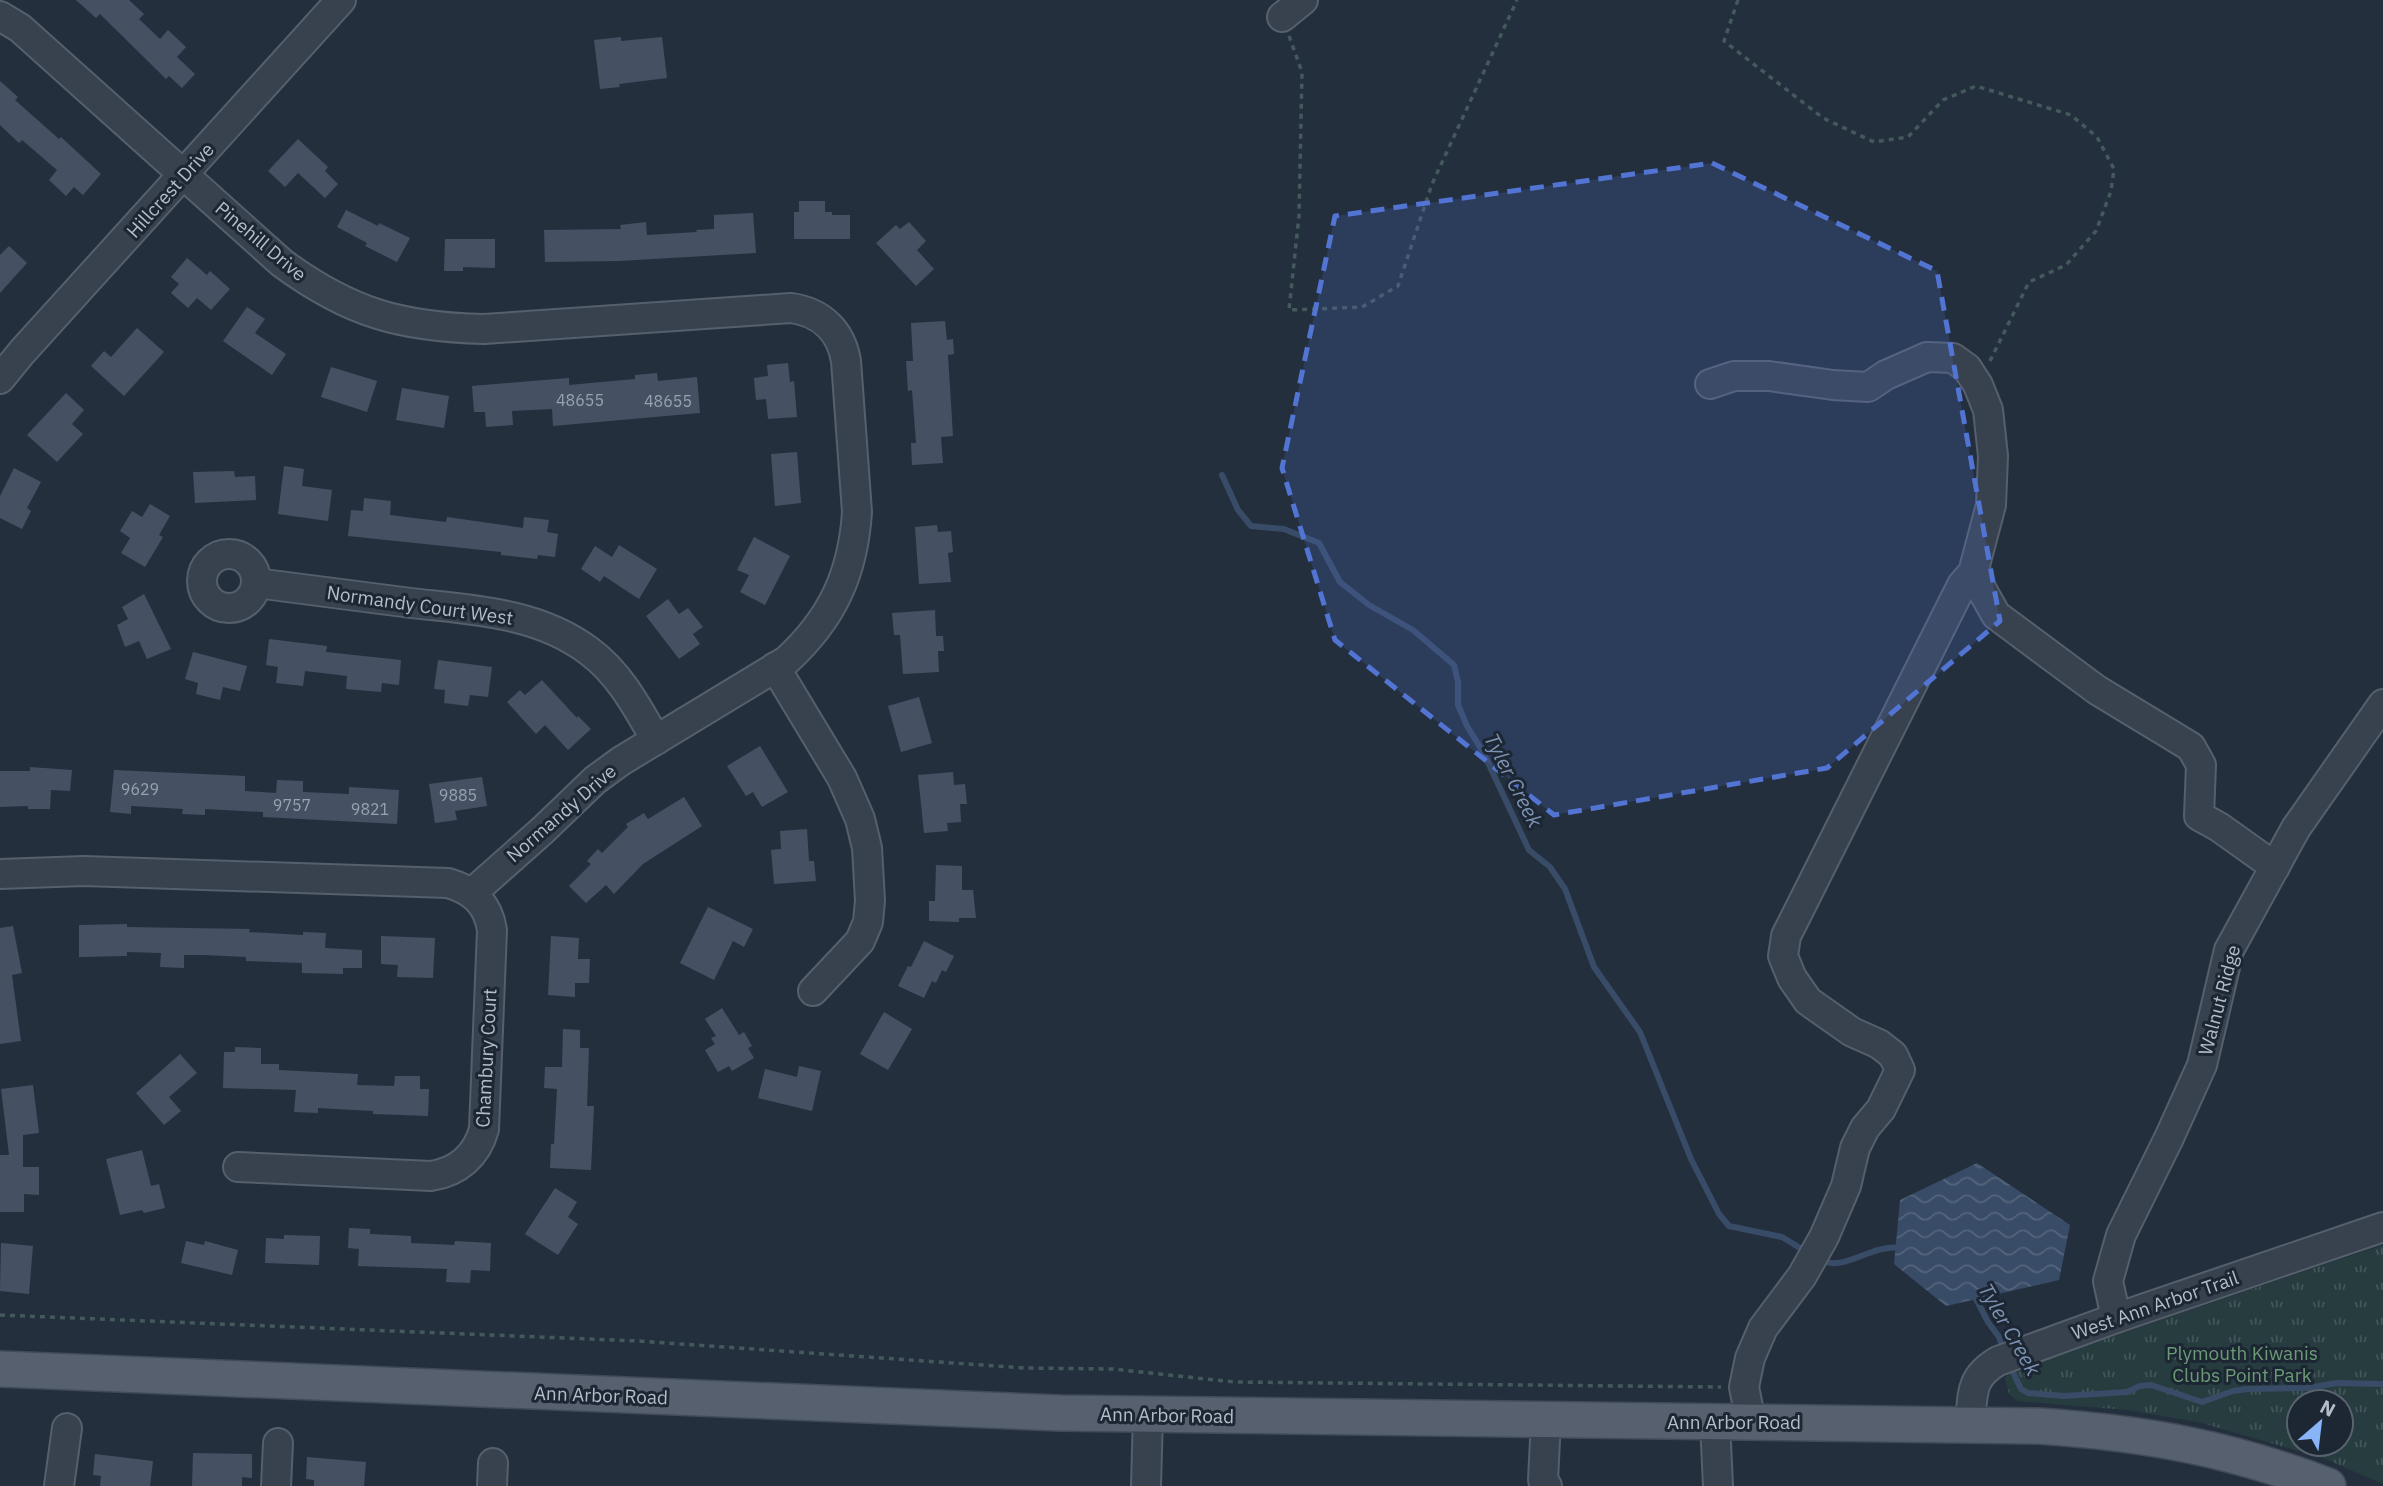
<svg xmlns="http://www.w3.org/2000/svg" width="2383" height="1486" font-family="'IBM Plex Sans',sans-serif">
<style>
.grass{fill:url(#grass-tufts);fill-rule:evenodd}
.water{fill:url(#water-waves)}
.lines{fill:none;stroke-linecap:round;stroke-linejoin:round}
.stream{stroke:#394c67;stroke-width:6}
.building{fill:#455162}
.minor-casing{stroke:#565f6c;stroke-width:32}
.major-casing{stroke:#414a57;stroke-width:38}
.path{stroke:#44595c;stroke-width:3.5;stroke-dasharray:5 5;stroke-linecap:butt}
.minor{stroke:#38414e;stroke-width:28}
.major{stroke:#56606e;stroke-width:35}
.marked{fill:#5274d3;fill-opacity:0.2;stroke:#5274d3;stroke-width:5;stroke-dasharray:14 9;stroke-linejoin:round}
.labels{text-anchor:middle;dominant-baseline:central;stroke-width:6;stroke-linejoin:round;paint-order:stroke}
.number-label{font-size:16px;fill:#98a1af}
.street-label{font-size:19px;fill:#b4bcc9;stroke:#1d2633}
.park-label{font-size:19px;fill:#6b9a76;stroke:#1d2633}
.water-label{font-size:21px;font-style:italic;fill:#7c92b1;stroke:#1d2633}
</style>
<defs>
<pattern id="grass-tufts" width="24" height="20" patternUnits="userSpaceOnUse" patternTransform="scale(1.75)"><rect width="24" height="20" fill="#263c3f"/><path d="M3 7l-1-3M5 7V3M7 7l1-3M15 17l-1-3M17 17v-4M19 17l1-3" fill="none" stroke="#435659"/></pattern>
<pattern id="water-waves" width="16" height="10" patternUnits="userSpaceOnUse" patternTransform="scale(1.75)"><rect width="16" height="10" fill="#394c67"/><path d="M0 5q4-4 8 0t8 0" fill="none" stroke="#53647b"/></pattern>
</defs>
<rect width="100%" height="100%" fill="#242f3e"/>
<!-- grass -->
<path class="grass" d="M2383,1245V1484L2323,1458L2198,1422L2127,1410L2017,1401L2009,1394L2005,1378L2009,1371ZM2299,1402H2341V1444H2299Z"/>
<!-- water -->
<path class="water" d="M1977,1163L2070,1225L2059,1280L1946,1306L1894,1264L1900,1200Z"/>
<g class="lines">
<!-- stream -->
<g class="stream">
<path d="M1222,475L1238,510L1251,526L1284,529L1319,543L1340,582L1369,605L1413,630L1454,665L1458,682V705L1467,726L1483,752L1529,850L1550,867L1565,889L1594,967L1640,1032L1691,1159L1719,1214L1729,1226L1782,1237L1800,1248"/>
<path d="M1826,1262C1847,1269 1873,1244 1901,1248"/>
<path d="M1973,1293L1988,1322L1999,1337L2004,1351"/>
<path d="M2009,1364L2021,1389L2028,1393L2064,1396L2127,1392L2140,1386L2151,1385L2202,1402L2233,1391L2248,1389L2307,1388L2337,1383L2383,1384"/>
</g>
</g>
<!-- building -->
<g class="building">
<path d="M76,0H129L144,14L139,19L160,39L168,30L186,47L177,57L195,74L182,88L169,76L166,79L100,14L96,18Z"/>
<path d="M621,37V41L662,37L667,78L619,84L620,87L600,89L594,40Z"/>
<path d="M0,81L18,97L15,100L59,139L61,137L101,174L83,195L74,187L66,196L49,180L57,170L22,140L19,143L0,125Z"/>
<path d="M298,139L328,167L325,171L338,184L325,198L298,173L285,187L268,171Z"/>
<path d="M799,201H825V212H832V215H850V239H794V212H799Z"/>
<path d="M346,210L378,226L379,223L410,238L397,262L365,246L367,243L337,227Z"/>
<path d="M753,213L756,253L619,261L545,262L544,230L621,229L620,225L646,222L647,235L697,232L696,230L714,229V215Z"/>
<path d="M909,222L926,241L917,250L934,269L916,286L876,243L896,225L900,229Z"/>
<path d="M445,239H495V268L463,267V271H444Z"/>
<path d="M9,246L27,263L0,293V255Z"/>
<path d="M187,258L207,275L210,271L230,289L211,310L197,298L188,308L171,293L179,284L171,277Z"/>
<path d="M247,307L265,319L255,333L286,354L272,375L223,341Z"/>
<path d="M945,321L947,340L953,339L954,354L948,355L953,436L941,437L943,463L912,465L911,443H916L912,390L908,391L906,361H913L911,323Z"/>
<path d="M137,328L164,352L124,396L91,366L104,351L111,357Z"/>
<path d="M788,363L790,382L794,381L797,417L768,419L766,399L756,400L754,378L768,376L767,365Z"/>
<path d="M331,367L377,381L367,412L321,397Z"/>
<path d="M657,373L658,381L697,377L700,413L553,426L552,409L512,411L513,425L486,427L485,412H474L472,386L569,378V385L635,379V375Z"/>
<path d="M402,388L449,396L444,428L396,420Z"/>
<path d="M66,393L84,410L72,424L83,434L57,462L27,435Z"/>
<path d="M797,452L801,503L775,506L771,454Z"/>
<path d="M284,466L304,469L302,486L332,490L328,521L278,514Z"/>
<path d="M14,468L41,482L27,508L31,511L22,529L0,518V496Z"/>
<path d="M234,471L235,477L255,476L256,500L195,503L193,472Z"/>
<path d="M364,498L391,501L390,515L446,522L447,517L523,528L524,517L549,520L547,532L558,534L555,557L538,555L537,559L501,555V552L348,536L351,510L363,511Z"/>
<path d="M150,504L170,516L159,535L163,537L145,567L121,553L130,538L120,531L132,511L142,517Z"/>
<path d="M937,525L938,532L951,531L953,552L948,553L951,582L919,584L915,527Z"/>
<path d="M754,537L790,556L765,605L740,592L749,575L737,570Z"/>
<path d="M619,545L657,569L639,599L604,576L600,582L581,569L595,546L612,557Z"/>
<path d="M144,594L171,649L147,659L139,641L125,647L117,625L128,619L122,607Z"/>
<path d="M668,599L679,614L688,608L703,627L693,634L700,644L679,659L646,616Z"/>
<path d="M935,610L936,636H943L944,651H938L939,672L903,674L900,635H894L892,613Z"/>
<path d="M269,639L327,646L326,652L401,660L399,685L382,683L381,692L346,689L347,676L305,671L303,686L276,683L278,667L266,665Z"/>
<path d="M193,652L247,666L240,691L223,687L220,700L196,694L198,683L185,679Z"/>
<path d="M438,660L492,667L488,697L470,695L468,706L444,703L445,690L434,689Z"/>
<path d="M542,680L577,718L578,716L591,729L568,750L545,725L536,734L507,702L520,690L525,695Z"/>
<path d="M919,697L932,743L901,752L888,706Z"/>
<path d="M760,746L788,792L762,807L753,792L746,796L727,766Z"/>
<path d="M30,767L72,770L70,791L51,790L50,809H28V806L0,807V771H30Z"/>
<path d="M114,770L245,776V791L276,793L277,780L303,781V792L349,794V787L399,790L397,824L263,817V812L205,809V815L182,814L183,809L131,806V814L110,812Z"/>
<path d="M953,772L954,785L965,784L967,804H960L961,822L947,823L948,831L924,833L918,775Z"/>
<path d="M482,777L487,806L455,811L457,820L435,823L429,784Z"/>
<path d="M684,797L702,826L643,864L614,894L606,885L586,903L569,886L591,864L587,861L598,849L602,853L628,827L626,824L644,813L648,819Z"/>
<path d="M807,829L809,861H814L816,881L774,884L771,850L781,849L780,831Z"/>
<path d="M936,865L962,866V890H973L976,918H959V922L929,921V901H935Z"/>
<path d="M708,907L753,929L744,947L733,941L714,980L680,963Z"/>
<path d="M127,924V927L250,929L249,932L303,935V932L326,933L325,948L362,950V968H343V974L302,973V963L246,961V957L204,955H184V968L160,967L161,953L127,952V956L79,957V925Z"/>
<path d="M13,926L22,973L12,975L21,1041L0,1044V928Z"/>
<path d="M381,936L435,938L433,978L397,977L398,965L381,964Z"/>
<path d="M551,936L579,938L578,959H590L589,983H575V997L548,995Z"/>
<path d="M924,941L954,956L946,972L942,970L936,983L932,981L924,998L898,986L908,966L911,967Z"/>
<path d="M722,1008L739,1035L744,1032L752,1046L748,1048L754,1058L732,1071L729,1066L718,1072L705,1050L715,1044L711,1038L716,1036L705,1019Z"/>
<path d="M884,1012L912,1029L888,1070L860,1054Z"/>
<path d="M563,1029L580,1030V1048H589L587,1106H594L591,1170L550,1168L551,1144H554L557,1089L544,1088L545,1067H562Z"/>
<path d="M235,1047L261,1048V1064H279V1070L358,1074L357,1085L394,1086L395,1076H420V1089H429L428,1116L373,1114V1111L318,1108V1113L294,1112L296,1090L223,1088L224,1052H235Z"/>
<path d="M180,1054L197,1073L169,1097L181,1111L164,1125L136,1093Z"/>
<path d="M799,1066L821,1071L812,1111L758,1098L765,1069L797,1077Z"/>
<path d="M33,1085L39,1133L23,1135V1167H39V1195L24,1194V1212H0V1155H9L1,1089Z"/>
<path d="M142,1150L151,1186L159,1184L165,1208L144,1213L142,1210L120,1215L106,1159Z"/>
<path d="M555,1188L577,1202L568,1217L578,1224L558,1255L525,1234Z"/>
<path d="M349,1228L370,1229V1234L411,1236V1243L454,1245L455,1241L491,1243L490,1271L471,1270L470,1283L446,1282L447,1269L358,1266L359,1249L348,1248Z"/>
<path d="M284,1235L320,1236L319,1265L265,1263L266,1238L284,1239Z"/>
<path d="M186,1241L204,1245L205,1241L238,1250L232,1275L181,1263Z"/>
<path d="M1,1243L33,1246L29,1294L0,1291Z"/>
<path d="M193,1453L252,1454V1478L242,1477V1486H192Z"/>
<path d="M95,1454L153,1461L150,1486H100L101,1476L93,1475Z"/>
<path d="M307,1457L366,1462L364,1486H314V1480L306,1479Z"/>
</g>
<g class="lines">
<!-- minor casing -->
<g class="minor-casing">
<g id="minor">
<path d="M0,16L20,28L282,263C350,313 401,327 484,329L791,308C821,312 841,331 846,361L857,512C853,574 832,619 786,661L621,761L595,780L543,830L472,893"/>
<path d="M1282,17L1303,0"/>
<path d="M0,379L22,352L341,0"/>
<path d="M1710,384L1734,376H1769L1833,385L1868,387L1886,375L1927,357L1953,358L1967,368L1978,385L1988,410L1993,456L1991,505L1975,565L1977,581L1996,615L2097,690L2191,747L2201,765L2199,816L2219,827L2275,867"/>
<circle cx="229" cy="581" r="27"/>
<path d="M256,583C308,590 359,596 411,603C472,610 537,612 589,651C620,674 637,707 656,740"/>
<path d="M775,667L842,778L860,819L867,848L870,901L868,922L860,941L813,991"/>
<path d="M0,874L84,871L448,883C473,890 488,904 492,930L484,1129C477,1155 458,1172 431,1176L238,1167"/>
<path d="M2116,1318L2108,1281L2121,1235L2169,1138L2202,1065L2229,950L2296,828L2383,704"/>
<path d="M1546,1420L1543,1480L1547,1486"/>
<path d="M1715,1422L1718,1486"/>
<path d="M1751,1422L1744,1387L1750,1358L1763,1328L1802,1276L1824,1237L1846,1186L1855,1148L1865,1128L1881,1109L1900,1070L1893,1055L1879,1044L1852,1032L1808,1001L1792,978L1783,956L1786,936L1962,585L1975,570"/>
<path d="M1970,1425C1973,1395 1969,1378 1998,1361L2116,1318L2383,1227"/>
<path d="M59,1486L67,1428"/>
<path d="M276,1486L278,1443"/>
<path d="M492,1486L493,1463"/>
<path d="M1146,1486L1148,1414"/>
</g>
</g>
<!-- major casing -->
<g class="major-casing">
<path id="major" d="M0,1369L1060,1413L2039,1426C2144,1433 2229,1448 2328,1486"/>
</g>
<!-- path -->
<g class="path">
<path d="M1738,0L1724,41L1823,118L1874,142L1908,137L1943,100L1976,86L2071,115L2097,137L2114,169L2111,191L2096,231L2066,265L2029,282L1990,361"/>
<path d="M1289,36L1302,72L1299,216L1289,310L1362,307L1398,286L1432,184L1517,0"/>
<path d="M0,1315L638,1341L1025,1368L1113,1369L1234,1382L1721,1387"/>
</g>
<!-- minor -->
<use href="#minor" class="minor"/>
<!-- major -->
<use href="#major" class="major"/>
</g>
<!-- marked area -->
<path class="marked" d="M1712,163L1937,271L2000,621L1827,768L1554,815L1335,640L1282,468L1335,216Z"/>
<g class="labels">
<!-- number labels -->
<g class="number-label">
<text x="580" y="400">48655</text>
<text x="668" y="401">48655</text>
<text x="140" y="789">9629</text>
<text x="458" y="795">9885</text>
<text x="292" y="805">9757</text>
<text x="370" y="809">9821</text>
</g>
<!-- street labels -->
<g class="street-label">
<text transform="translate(170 190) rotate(-48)">Hillcrest Drive</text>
<text transform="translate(261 241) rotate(40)">Pinehill Drive</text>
<text transform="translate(420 605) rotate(8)">Normandy Court West</text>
<text transform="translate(561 813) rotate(-41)">Normandy Drive</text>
<text transform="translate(2219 1000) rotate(-75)">Walnut Ridge</text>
<text transform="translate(486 1058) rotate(-87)">Chambury Court</text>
<text transform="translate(2155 1305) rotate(-19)">West Ann Arbor Trail</text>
<text transform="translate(601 1395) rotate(2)">Ann Arbor Road</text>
<text transform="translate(1167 1415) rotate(1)">Ann Arbor Road</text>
<text x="1734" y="1422">Ann Arbor Road</text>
</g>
<!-- park labels -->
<g class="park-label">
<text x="2242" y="1353">Plymouth Kiwanis<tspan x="2242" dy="22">Clubs Point Park</tspan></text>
</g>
<!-- water labels -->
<g class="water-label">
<text transform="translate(1514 780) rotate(63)">Tyler Creek</text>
<text transform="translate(2010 1329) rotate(60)">Tyler Creek</text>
</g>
</g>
<!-- north arrow -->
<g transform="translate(2320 1423) rotate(28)"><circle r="33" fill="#1d2633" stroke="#59626f" stroke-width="2"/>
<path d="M0-5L12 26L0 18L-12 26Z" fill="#8ab4f8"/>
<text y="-10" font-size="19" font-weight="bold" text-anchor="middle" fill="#b4bcc9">N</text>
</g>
</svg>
